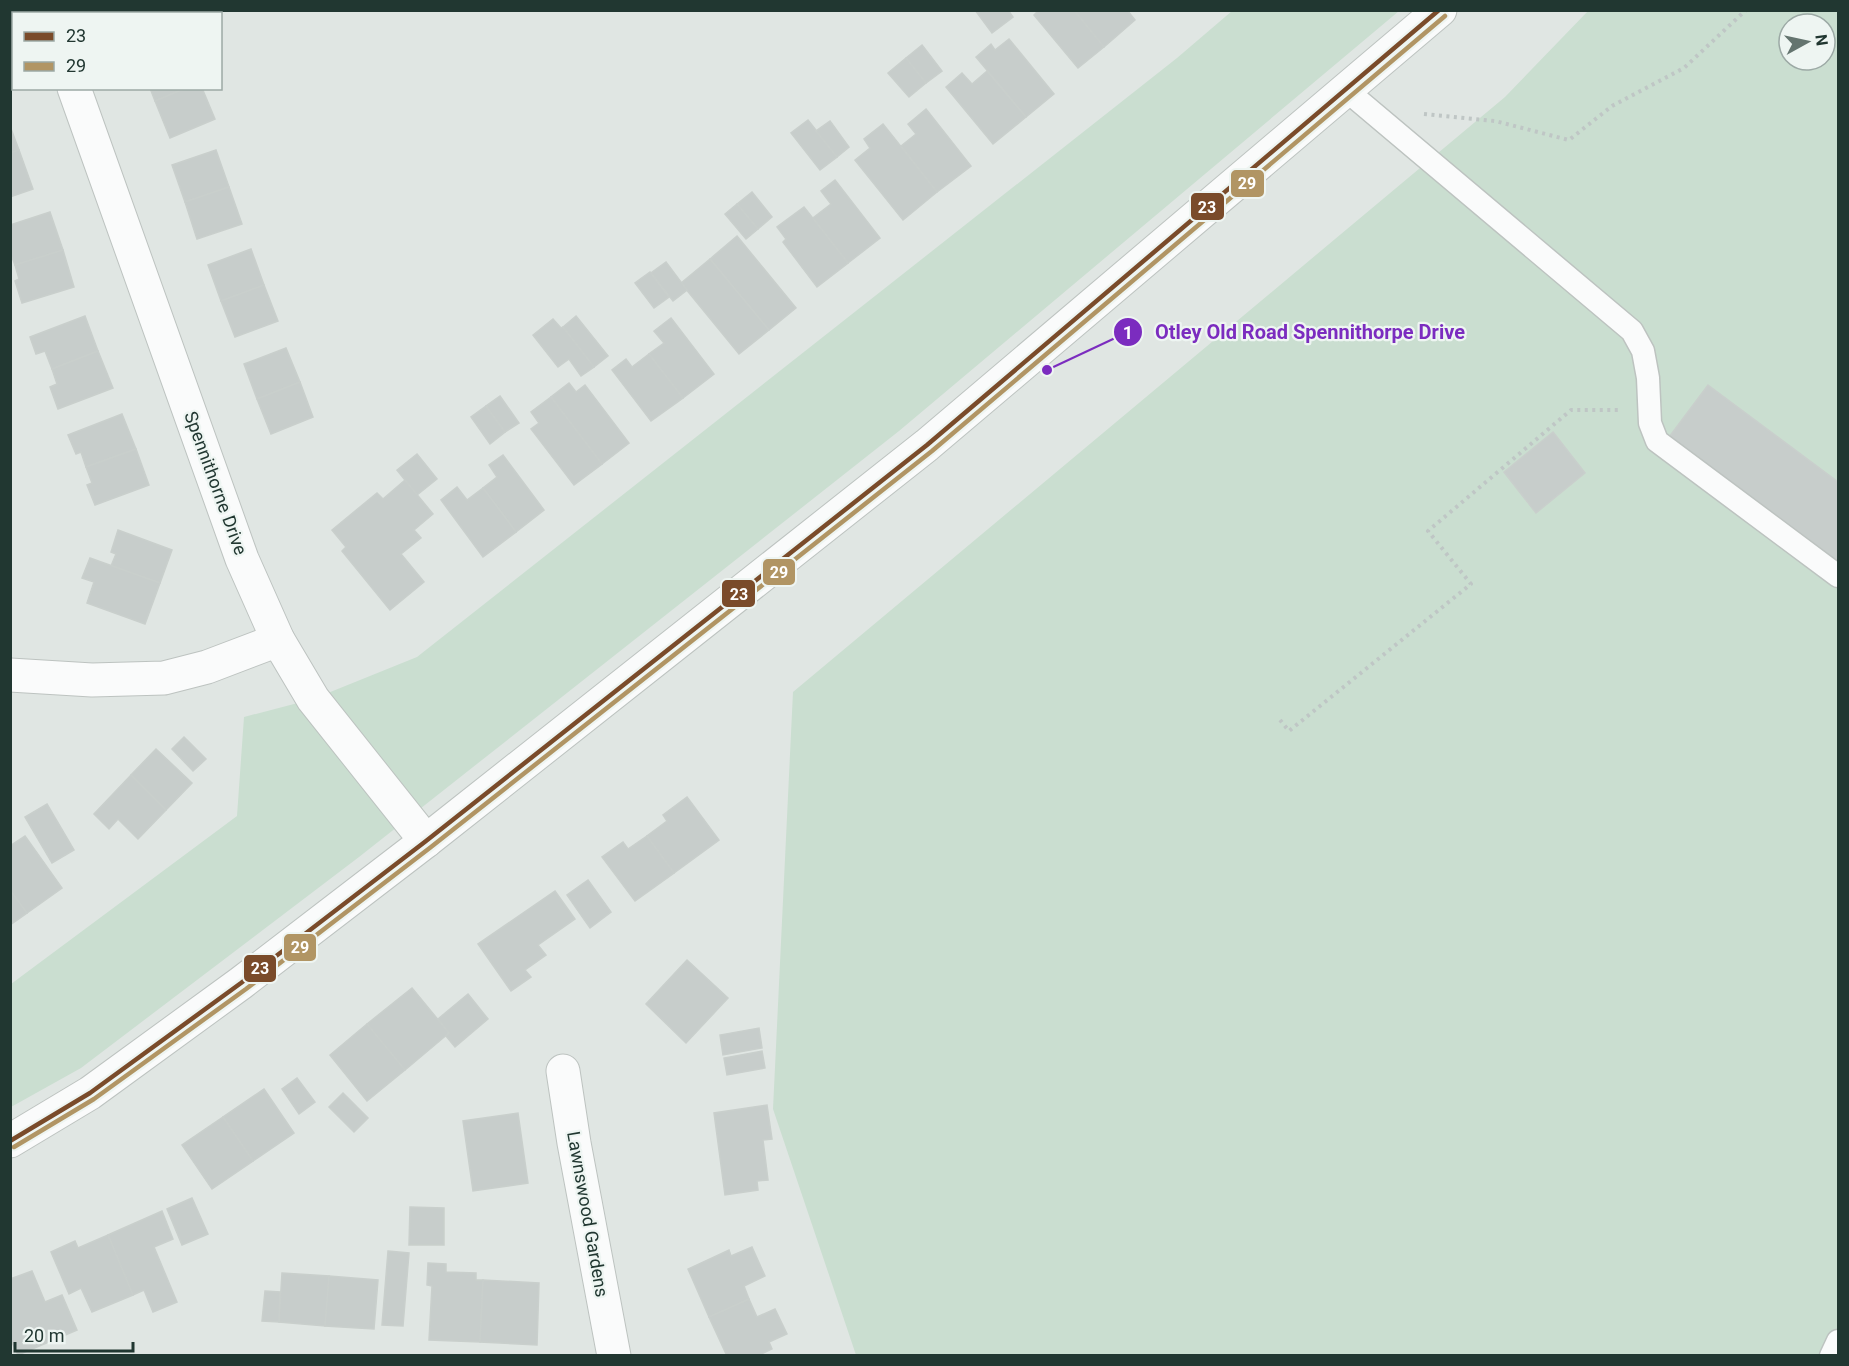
<svg xmlns="http://www.w3.org/2000/svg" width="1849" height="1366" font-family="Roboto,sans-serif">
<style>
.green{fill:#caded0;fill-rule:evenodd}
.building{fill:#c7cdcb;stroke:#c9cfcc;stroke-width:1.5}
.lines{fill:none;stroke-linecap:round;stroke-linejoin:round}
.service-casing{stroke:#bdc3c0;stroke-width:25}
.minor-casing{stroke:#bdc3c0;stroke-width:35}
.tertiary-casing{stroke:#bdc3c0;stroke-width:35}
.path{stroke:#bfc6c5;stroke-width:4;stroke-dasharray:3 4.5;stroke-linecap:butt}
.service{stroke:#fafbfb;stroke-width:22}
.minor{stroke:#fafbfb;stroke-width:33}
.tertiary{stroke:#fafbfb;stroke-width:33}
.bus-1-casing{stroke:#eef5f2;stroke-width:9}
.bus-2-casing{stroke:#eef5f2;stroke-width:9}
.bus-1{stroke:#7a4b2a;stroke-width:4.5}
.bus-2{stroke:#b19564;stroke-width:4.5}
.labels{text-anchor:middle;dominant-baseline:central;stroke-width:4.5;stroke-linejoin:round;paint-order:stroke}
.street-label{font-size:18px;fill:#213731;stroke:#eef5f2}
.leader{fill:none;stroke:#7b2cbf;stroke-width:2}
.callout-dot{fill:#7b2cbf;stroke:#eef5f2;stroke-width:2}
.mark-label{font-size:18px;text-anchor:middle;font-weight:bold;fill:#fff}
.callout-label{font-size:20px;text-anchor:middle;font-weight:bold;fill:#7b2cbf;stroke:#eef5f2;stroke-width:4.5;stroke-linejoin:round;paint-order:stroke}
.line-badge{stroke:#eef5f2;stroke-width:2}
.badge-label{font-size:16px;text-anchor:middle;font-weight:bold;fill:#fff}
</style>
<rect width="100%" height="100%" fill="#e0e6e3"/>
<!-- green -->
<g class="green">
<path d="M1232,11H1399L899,431L359,857L81,1068L11,1107V984L237,816L244,717L313,699L417,657L1177,58Z"/>
<path d="M1588,11H1838V1355H856L773,1109L793,692L1505,97ZM1789,24H1825V60H1789Z"/>
</g>
<!-- building -->
<g class="building">
<path d="M122,10H175L176,14H124Z"/>
<path d="M975,10H1008L1013,17L992,33Z"/>
<path d="M1039,10H1074L1104,47L1078,68L1034,15Z"/>
<path d="M1074,10H1127L1135,20L1104,47Z"/>
<path d="M1009,39L1054,94L1026,117L976,57L991,44L995,50Z"/>
<path d="M922,45L942,71L926,83L906,58Z"/>
<path d="M906,58L926,83L909,97L888,73Z"/>
<path d="M987,71L1026,117L993,144L946,87L962,73L972,84Z"/>
<path d="M150,88H186L155,101Z"/>
<path d="M186,88H202L215,119L170,138L155,101Z"/>
<path d="M926,109L971,166L937,192L901,146L916,134L908,124Z"/>
<path d="M808,120L837,157L820,170L791,133Z"/>
<path d="M830,121L849,147L837,157L816,131Z"/>
<path d="M883,124L937,192L903,220L855,160L870,148L864,139Z"/>
<path d="M10,126L19,150L10,153Z"/>
<path d="M19,150L33,189L10,197V153Z"/>
<path d="M216,150L229,187L185,202L172,165Z"/>
<path d="M835,180L880,238L848,263L813,218L831,204L821,191Z"/>
<path d="M229,187L242,224L197,239L185,202Z"/>
<path d="M752,192L772,217L758,229L737,204Z"/>
<path d="M737,204L758,229L746,239L725,214Z"/>
<path d="M804,207L848,263L817,287L783,242L786,239L777,227Z"/>
<path d="M50,212L63,250L15,265L10,252V225Z"/>
<path d="M737,236L796,308L769,330L710,259Z"/>
<path d="M251,249L264,285L221,301L208,265Z"/>
<path d="M63,250L74,287L22,303L15,281L19,279L15,265Z"/>
<path d="M710,259L769,330L739,354L681,283Z"/>
<path d="M666,262L687,290L673,301L651,273Z"/>
<path d="M650,272L669,297L654,308L635,283Z"/>
<path d="M264,285L278,321L235,337L221,301Z"/>
<path d="M85,316L98,351L52,369L45,351L36,354L30,337Z"/>
<path d="M576,316L608,356L594,367L563,327Z"/>
<path d="M671,318L714,374L683,398L649,354L664,343L654,331Z"/>
<path d="M553,319L561,328L563,327L594,367L581,376L569,359L558,367L533,335Z"/>
<path d="M286,348L300,382L257,399L244,364Z"/>
<path d="M98,351L113,388L58,409L50,387L57,384L52,369Z"/>
<path d="M649,354L683,398L651,421L612,370L626,359L632,367Z"/>
<path d="M300,382L313,417L271,434L257,399Z"/>
<path d="M569,383L576,392L585,385L629,443L602,464L551,397Z"/>
<path d="M1708,385L1838,482V562L1669,437Z"/>
<path d="M500,396L519,423L505,432L486,406Z"/>
<path d="M551,397L602,464L574,485L531,429L539,423L531,412Z"/>
<path d="M486,406L505,432L490,444L471,417Z"/>
<path d="M122,414L136,449L86,467L81,452L76,454L68,435Z"/>
<path d="M1553,432L1585,473L1536,513L1504,472Z"/>
<path d="M136,449L149,485L95,505L87,485L92,483L86,467Z"/>
<path d="M417,454L437,479L417,495L397,470Z"/>
<path d="M503,455L544,510L516,532L483,488L497,477L489,465Z"/>
<path d="M405,480L433,514L414,530L421,538L401,554L424,582L390,610L342,551L346,547L332,530L377,493L383,499Z"/>
<path d="M457,487L467,500L483,488L516,532L483,557L441,500Z"/>
<path d="M118,530L172,550L160,583L111,566L116,554L111,552Z"/>
<path d="M90,558L160,583L145,624L87,603L94,582L82,578Z"/>
<path d="M184,737L206,759L193,771L172,749Z"/>
<path d="M156,749L192,783L166,810L131,775Z"/>
<path d="M131,775L166,810L138,839L118,819L109,829L94,814Z"/>
<path d="M687,797L719,840L674,873L647,836L667,821L663,815Z"/>
<path d="M47,804L74,850L52,863L25,817Z"/>
<path d="M25,836L62,888L27,913L10,890V846Z"/>
<path d="M647,836L674,873L635,901L602,857L623,842L628,849Z"/>
<path d="M588,880L611,912L590,928L567,895Z"/>
<path d="M10,890L27,913L10,925Z"/>
<path d="M555,891L575,919L538,945L546,955L525,970L531,977L511,991L478,944Z"/>
<path d="M687,960L728,998L686,1043L646,1004Z"/>
<path d="M412,988L449,1033L405,1070L367,1024Z"/>
<path d="M468,994L488,1019L455,1047L446,1036L449,1033L438,1019Z"/>
<path d="M367,1024L405,1070L367,1101L330,1055Z"/>
<path d="M759,1028L762,1048L723,1055L720,1035Z"/>
<path d="M762,1051L765,1068L727,1075L724,1058Z"/>
<path d="M297,1078L315,1102L299,1114L282,1089Z"/>
<path d="M264,1089L294,1133L253,1161L223,1117Z"/>
<path d="M343,1093L368,1118L354,1132L329,1107Z"/>
<path d="M767,1105L772,1139L763,1140L768,1180L757,1181L758,1190L725,1195L714,1113Z"/>
<path d="M518,1113L528,1183L473,1191L463,1121Z"/>
<path d="M223,1117L253,1161L212,1189L182,1145Z"/>
<path d="M192,1198L208,1234L182,1245L167,1209Z"/>
<path d="M410,1207L444,1208V1245H409Z"/>
<path d="M162,1211L173,1239L154,1247L177,1302L153,1312L144,1290L133,1295L108,1235Z"/>
<path d="M108,1235L133,1295L92,1312L81,1288L69,1294L51,1252L75,1241L78,1248Z"/>
<path d="M752,1247L765,1276L744,1286L749,1299L709,1317L688,1269L729,1250L731,1256Z"/>
<path d="M388,1251L409,1253L403,1326L382,1325Z"/>
<path d="M428,1263L446,1264V1272L476,1273V1280H483L480,1342L429,1340L432,1286L427,1285Z"/>
<path d="M32,1271L45,1302L62,1295L77,1330L18,1355L10,1338V1279Z"/>
<path d="M282,1273L329,1276L325,1326L279,1322Z"/>
<path d="M329,1276L378,1280L374,1329L325,1326Z"/>
<path d="M483,1280L539,1283L537,1345L480,1342Z"/>
<path d="M265,1291L280,1292L279,1322L262,1321Z"/>
<path d="M749,1299L757,1317L775,1309L787,1334L769,1342L772,1349L757,1356H727L709,1317Z"/>
</g>
<g class="lines">
<!-- service casing -->
<g class="service-casing">
<g id="service">
<path d="M1346,90L1632,331L1643,351L1648,378L1650,423L1657,441L1838,576"/>
<path d="M1831,1356L1838,1341"/>
</g>
</g>
<!-- minor casing -->
<g class="minor-casing">
<g id="minor">
<path d="M46,10L48,14"/>
<path d="M74,88L242,559L278,640L313,699L426,841"/>
<path d="M10,675L92,680L164,678L207,667L278,640"/>
<path d="M563,1071L574,1143L614,1356"/>
</g>
</g>
<!-- tertiary casing -->
<g class="tertiary-casing">
<path id="tertiary" d="M10,1141L90,1093L241,983L426,841L927,445L1440,10"/>
</g>
<!-- path -->
<g class="path">
<path d="M1424,114L1495,121L1569,140L1612,106L1684,68L1746,10"/>
<path d="M1280,720L1289,731L1471,584L1428,531L1571,410H1619"/>
</g>
<!-- service -->
<use href="#service" class="service"/>
<!-- minor -->
<use href="#minor" class="minor"/>
<!-- tertiary -->
<use href="#tertiary" class="tertiary"/>
<!-- bus-1 casing -->
<g class="bus-1-casing">
<path id="bus-1" d="M10,1141L90,1093L241,983L426,841L927,445L1439,10"/>
</g>
<!-- bus-2 casing -->
<g class="bus-2-casing">
<path id="bus-2" d="M14,1147L94,1099L246,989L431,847L932,451L1445,16"/>
</g>
<!-- bus-1 -->
<use href="#bus-1" class="bus-1"/>
<!-- bus-2 -->
<use href="#bus-2" class="bus-2"/>
</g>
<g class="labels">
<!-- street labels -->
<g class="street-label">
<text transform="translate(216 483) rotate(70)">Spennithorne Drive</text>
<text transform="translate(588 1214) rotate(80)">Lawnswood Gardens</text>
</g>
</g>
<!-- callouts -->
<path class="leader" d="M1047 370L1128 332"/>
<g class="callout-dot">
<circle cx="1047" cy="370" r="6"/>
<circle cx="1128" cy="332" r="15"/>
</g>
<g class="mark-label">
<text x="1128" y="339">1</text>
</g>
<g class="callout-label">
<text x="1310" y="339">Otley Old Road Spennithorpe Drive</text>
</g>
<g class="line-badge">
<rect x="1230" y="169" width="35" height="29" rx="6" fill="#b19564"/>
<rect x="1190" y="192" width="35" height="29" rx="6" fill="#7a4b2a"/>
<rect x="762" y="558" width="34" height="28" rx="6" fill="#b19564"/>
<rect x="721" y="579" width="35" height="29" rx="6" fill="#7a4b2a"/>
<rect x="283" y="933" width="34" height="29" rx="6" fill="#b19564"/>
<rect x="243" y="954" width="34" height="29" rx="6" fill="#7a4b2a"/>
</g>
<g class="badge-label">
<text x="1247" y="189">29</text>
<text x="1207" y="213">23</text>
<text x="779" y="578">29</text>
<text x="739" y="600">23</text>
<text x="300" y="953">29</text>
<text x="260" y="974">23</text>
</g>
<!-- border -->
<rect width="1849" height="1366" fill="none" stroke="#213731" stroke-width="24"/>
<!-- legend -->
<rect x="12" y="12" width="210" height="78" fill="#eef5f2" stroke="#9ca9a5" stroke-width="1.5"/>
<rect x="24" y="32" width="30" height="9" fill="#7a4b2a" stroke="#9ca9a5" stroke-width="1.5"/>
<text x="66" y="42" font-size="18" fill="#213731">23</text>
<rect x="24" y="62" width="30" height="9" fill="#b19564" stroke="#9ca9a5" stroke-width="1.5"/>
<text x="66" y="72" font-size="18" fill="#213731">29</text>
<!-- north arrow -->
<g transform="translate(1807 42) rotate(82)"><circle r="28" fill="#eef5f2" stroke="#9ca9a5" stroke-width="1.5"/>
<path d="M0-4.5L10 22L0 15L-10 22Z" fill="#64746f"/>
<text y="-9" font-size="16" font-weight="bold" text-anchor="middle" fill="#213731">N</text>
</g>
<!-- scale -->
<path d="M15 1342v9h118v-9" fill="none" stroke="#213731" stroke-width="3"/>
<text x="24" y="1342" font-size="18" fill="#213731" stroke="#eef5f2" stroke-width="4.5" paint-order="stroke">20 m</text>
</svg>
